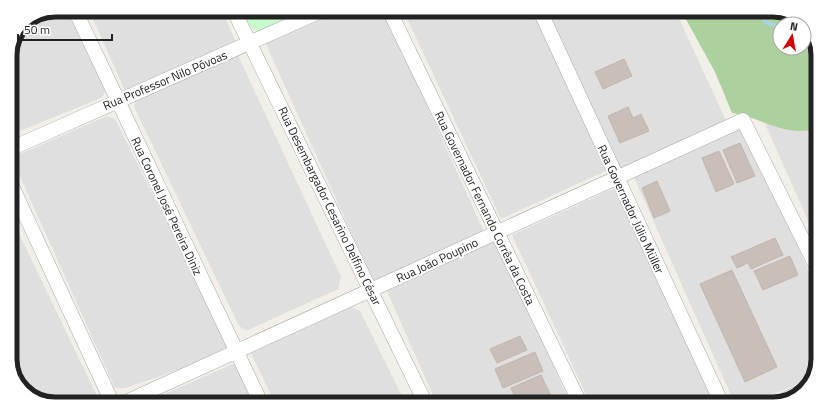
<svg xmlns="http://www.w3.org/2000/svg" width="828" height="414" font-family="'Titillium Web',sans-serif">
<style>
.residential{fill:#e0dfdf}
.forest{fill:#add19e}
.park{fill:#c8facc}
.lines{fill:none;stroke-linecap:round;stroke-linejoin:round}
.stream{stroke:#aad3df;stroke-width:4}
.building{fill:#c7bfb8;stroke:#c4b6ab}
.minor-casing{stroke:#a9a9a9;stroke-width:15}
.minor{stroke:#fff;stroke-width:14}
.labels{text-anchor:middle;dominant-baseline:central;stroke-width:4;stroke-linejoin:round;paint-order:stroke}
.street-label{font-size:12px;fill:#222;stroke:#fff}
.rim{fill:none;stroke:#222;stroke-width:5}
</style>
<rect width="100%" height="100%" fill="#f2efe9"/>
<!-- residential -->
<g class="residential">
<path d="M55,10H66L106,91L101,98L10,135V52L23,23Z"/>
<path d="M89,10L222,11L237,44L126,93Z"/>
<path d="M333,12H385L484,232L373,281L265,42Z"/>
<path d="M404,12L539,13L612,168L501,219Z"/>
<path d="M544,13L677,14L728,125L617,174Z"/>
<path d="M236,51L341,277L338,289L246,331L239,326L135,109V101Z"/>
<path d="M817,93L815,236L762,117Z"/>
<path d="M107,116L115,119L232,352L125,388H115L14,163L13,157Z"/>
<path d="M741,122L815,285L813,377L752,404H735L631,171Z"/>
<path d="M623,184L725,404L590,403L512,235Z"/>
<path d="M10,215L97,396L94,400L35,399L18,384L10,362Z"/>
<path d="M493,233L570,403L436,402L383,282Z"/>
<path d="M351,307L360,311L405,402L274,401L251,353Z"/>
<path d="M235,363L252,401L151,400Z"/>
</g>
<!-- forest -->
<path class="forest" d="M683,14L793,15L803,24H780V48H804V24C825,43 817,102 817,130C808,130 798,132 789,130C769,126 752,116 732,113L715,72Z"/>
<!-- park -->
<path class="park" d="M242,11L302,12L259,31L248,26Z"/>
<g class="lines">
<!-- stream -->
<g class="stream">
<path d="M760,14L766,22L780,27"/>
<path d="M804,37L814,41"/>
</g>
</g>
<!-- building -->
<g class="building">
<path d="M624,59L632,76L603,89L595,72Z"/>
<path d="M628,107L633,118L641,114L649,131L620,143L608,116Z"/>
<path d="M740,143L755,176L737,183L723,150Z"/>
<path d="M719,151L734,184L716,192L702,158Z"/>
<path d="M657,181L670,211L654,218L642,188Z"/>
<path d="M775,238L783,255L751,269L748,263L737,268L731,257Z"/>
<path d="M790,256L798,275L763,290L754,271Z"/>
<path d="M732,270L777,367L745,382L700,284Z"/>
<path d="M520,336L527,350L497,363L490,349Z"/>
<path d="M535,352L543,371L503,388L495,369Z"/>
<path d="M541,375L551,396L536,403L517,402L511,388Z"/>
</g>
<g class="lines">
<!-- minor casing -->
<g class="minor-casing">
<g id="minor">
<path d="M75,10L260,401"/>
<path d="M234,11L425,402"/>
<path d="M390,12L580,403"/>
<path d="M541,13L722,404"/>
<path d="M10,149L319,12"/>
<path d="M10,182L111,400"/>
<path d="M130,400L743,120L815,264"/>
<path d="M780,402L802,391"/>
</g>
</g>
<!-- minor -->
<use href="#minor" class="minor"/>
</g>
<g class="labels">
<!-- street labels -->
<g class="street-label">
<text transform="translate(165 80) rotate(-23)">Rua Professor Nilo Póvoas</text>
<text transform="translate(167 206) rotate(65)">Rua Coronel José Pereira Diniz</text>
<text transform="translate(330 206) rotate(64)">Rua Desembargador Cesarino Delfino César</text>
<text transform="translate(485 208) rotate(64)">Rua Governador Fernando Corrêa da Costa</text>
<text transform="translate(631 209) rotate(65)">Rua Governador Júlio Müller</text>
<text transform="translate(437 260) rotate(-25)">Rua João Poupino</text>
</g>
</g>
<!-- crop -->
<path d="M0 0H828V414H0ZM55 17H773A38 38 0 0 1 811 55V359A38 38 0 0 1 773 397H55A38 38 0 0 1 17 359V55A38 38 0 0 1 55 17Z" fill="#fff" fill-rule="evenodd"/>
<path class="rim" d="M55 17H773A38 38 0 0 1 811 55V359A38 38 0 0 1 773 397H55A38 38 0 0 1 17 359V55A38 38 0 0 1 55 17Z"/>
<!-- north arrow -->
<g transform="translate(792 36) rotate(11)"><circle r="19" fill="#ffffff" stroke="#a7a7a7"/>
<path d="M0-3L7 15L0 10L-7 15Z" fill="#d40000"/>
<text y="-6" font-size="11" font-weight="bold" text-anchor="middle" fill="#222222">N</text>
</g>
<!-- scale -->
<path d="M18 34v6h94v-6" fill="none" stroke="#222222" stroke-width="2"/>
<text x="24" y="34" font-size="12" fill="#222222" stroke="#ffffff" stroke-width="3" paint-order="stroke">50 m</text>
</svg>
